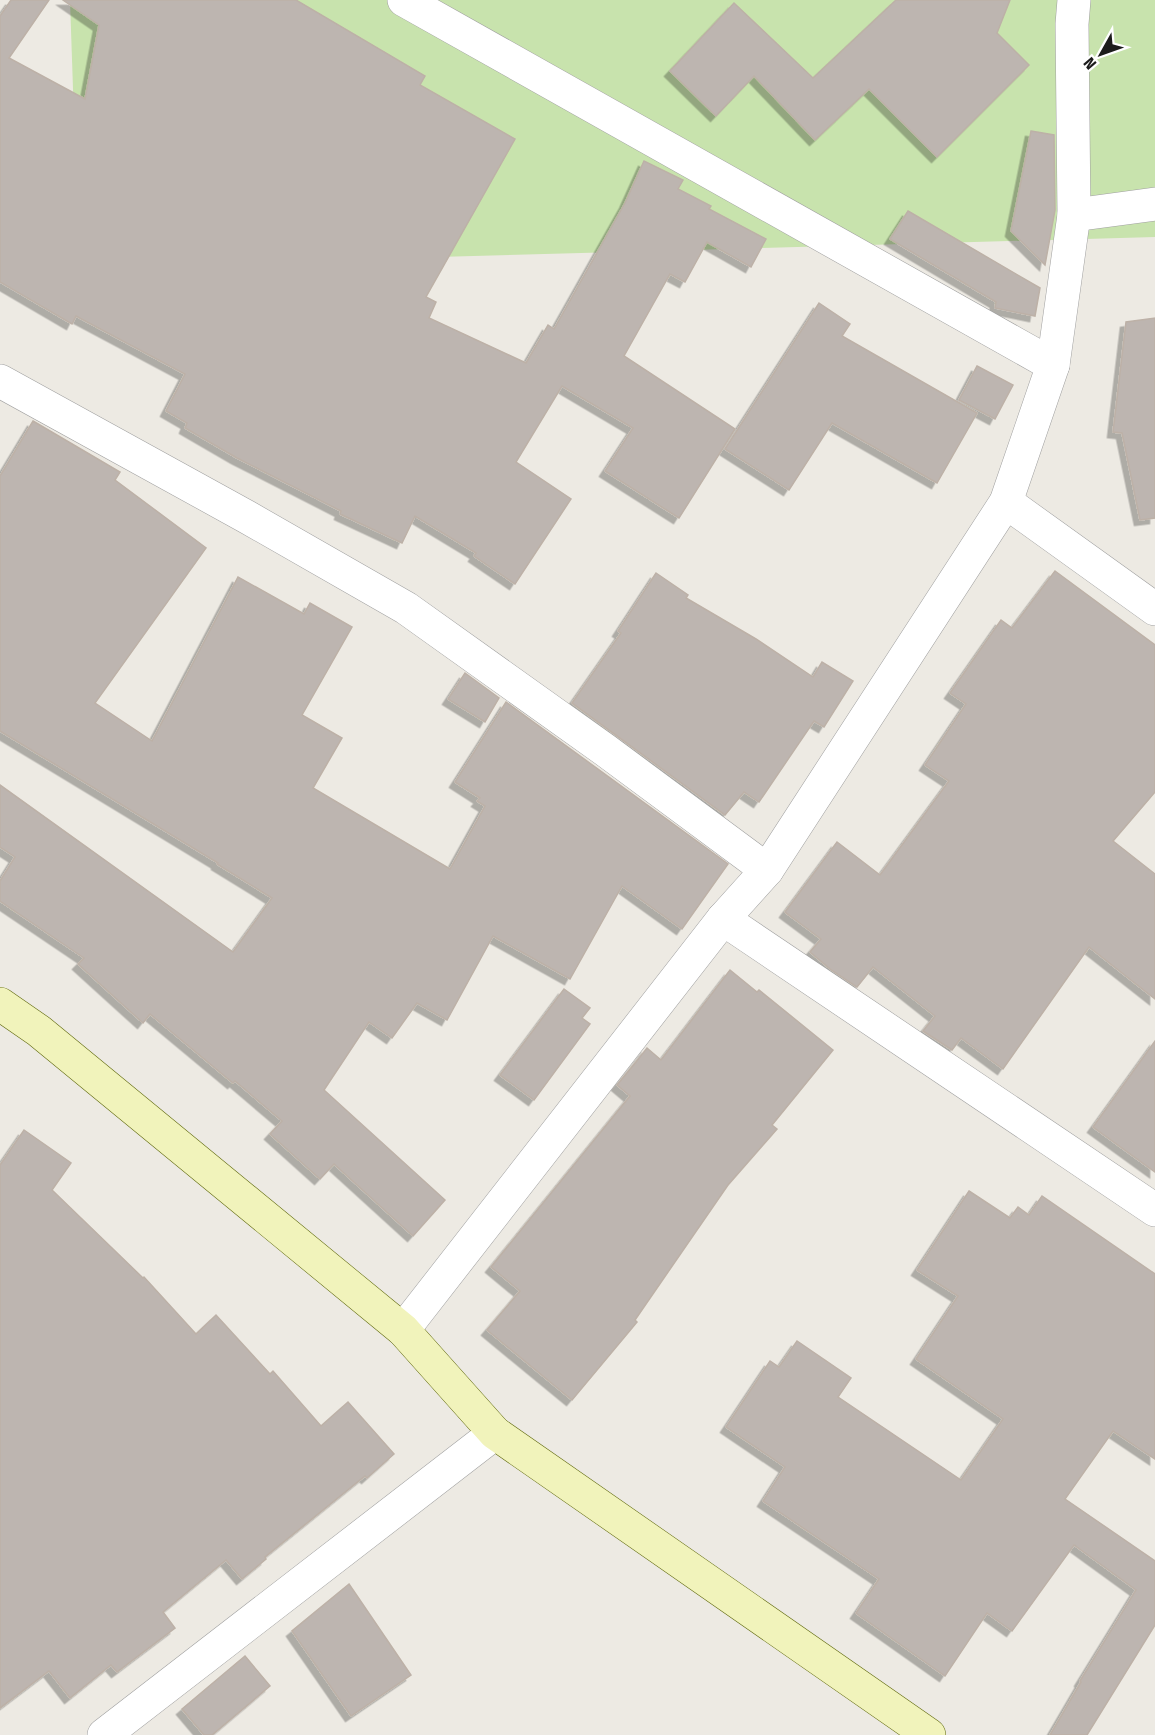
<svg xmlns="http://www.w3.org/2000/svg" width="1155" height="1735" font-family="'Fira Sans Condensed',sans-serif">
<style>
.grass{fill:#c8e3ad}
.building{fill:#bdb5b0;stroke:#bdb1a7;stroke-width:1.5;filter:url(#shadow)}
.lines{fill:none;stroke-linecap:round;stroke-linejoin:round}
.street-casing{stroke:#a0a0a0;stroke-width:34}
.secondary-casing{stroke:#60690e;stroke-width:34}
.street{stroke:#fff;stroke-width:33}
.secondary{stroke:#f1f3bb;stroke-width:33}
</style>
<defs>
<filter id="shadow"><feDropShadow dx="-5.5" dy="5.5" stdDeviation="0" flood-color="#0004"/></filter>
</defs>
<rect width="100%" height="100%" fill="#edeae3"/>
<!-- grass -->
<path class="grass" d="M70,0H1155V237L79,267Z"/>
<!-- building -->
<g class="building">
<path d="M11,0H49L9,58L85,99L99,25L63,0H296L425,76L420,85L515,139L426,297L436,302L429,318L526,363L548,325L554,329L625,203L644,161L683,180L678,189L711,206L709,209L766,239L751,267L707,242L685,282L670,274L624,356L735,429L679,518L605,471L633,428L562,386L516,462L571,499L515,584L474,556L476,553L415,516L402,543L340,514L341,511L237,458L185,428L187,423L166,411L185,374L76,316L72,324L0,282V16Z"/>
<path d="M896,0H1010L997,33L1029,65L937,157L869,89L815,140L754,76L716,116L670,71L734,3L813,78Z"/>
<path d="M1031,131L1054,135L1055,210L1045,265L1011,231Z"/>
<path d="M908,211L1040,288L1035,316L995,308L996,302L890,239Z"/>
<path d="M819,303L850,324L842,336L977,413L937,483L832,423L789,490L725,449Z"/>
<path d="M1155,318V518L1140,520L1122,433L1113,432L1126,322Z"/>
<path d="M977,366L1013,385L995,419L959,400Z"/>
<path d="M33,421L120,472L115,480L206,548L95,703L152,741L238,577L304,614L310,603L352,627L302,715L342,738L313,788L450,869L485,806L477,801L480,798L455,782L506,702L728,864L682,929L622,886L570,979L493,936L447,1020L417,1003L392,1038L369,1022L324,1090L445,1200L413,1236L334,1164L320,1179L270,1134L282,1121L235,1081L233,1083L150,1014L143,1023L78,964L84,958L0,901V881L15,857L0,847V785L233,952L272,898L217,864L218,863L0,731V476Z"/>
<path d="M1055,571L1155,645V792L1113,841L1155,874V999L1089,947L1003,1069L961,1038L952,1050L923,1031L935,1016L873,967L857,987L830,969L810,952L821,939L785,912L837,842L880,875L949,781L925,765L966,704L950,693L1001,620L1012,628Z"/>
<path d="M656,573L688,595L686,598L756,639L813,677L822,662L853,681L824,727L814,721L759,802L744,792L725,815L572,703L621,633L618,631Z"/>
<path d="M465,673L499,698L485,722L448,699Z"/>
<path d="M730,970L757,992L759,990L833,1050L772,1125L777,1129L728,1185L635,1320L637,1322L572,1400L487,1330L520,1291L491,1267L630,1096L617,1085L636,1062L647,1048L661,1060Z"/>
<path d="M564,989L590,1008L582,1018L590,1024L534,1100L500,1075Z"/>
<path d="M1155,1041V1172L1093,1127Z"/>
<path d="M24,1130L71,1163L52,1190L143,1278L144,1277L196,1334L216,1315L270,1374L273,1371L321,1426L348,1402L394,1454L367,1478L365,1476L265,1557L266,1559L242,1579L226,1560L163,1612L175,1628L117,1672L111,1665L70,1698L49,1671L0,1708V1165Z"/>
<path d="M969,1191L1010,1218L1018,1207L1029,1215L1042,1196L1155,1274V1459L1113,1431L1065,1499L1155,1561V1625L1087,1735H1050L1081,1682L1080,1681L1136,1590L1074,1545L1012,1631L987,1613L945,1676L856,1613L879,1579L763,1501L785,1467L726,1427L770,1361L779,1367L797,1341L851,1378L838,1397L961,1480L1003,1419L916,1359L958,1296L917,1270Z"/>
<path d="M349,1584L411,1675L351,1716L292,1631Z"/>
<path d="M245,1656L270,1686L212,1735H204L182,1709Z"/>
</g>
<g class="lines">
<!-- street casing -->
<g class="street-casing">
<g id="street">
<path d="M404,0L1053,365"/>
<path d="M1074,215L1155,204"/>
<path d="M0,381L247,517L406,608L605,750L767,870"/>
<path d="M1006,502L1155,609"/>
<path d="M723,919L1155,1210"/>
<path d="M403,1330L723,919L767,870L1006,502L1053,365L1074,215L1072,24L1074,0"/>
<path d="M104,1735L495,1433"/>
</g>
</g>
<!-- secondary casing -->
<g class="secondary-casing">
<path id="secondary" d="M0,1004L39,1031L403,1330L495,1433L929,1735"/>
</g>
<!-- street -->
<use href="#street" class="street"/>
<!-- secondary -->
<use href="#secondary" class="secondary"/>
</g>
<!-- north arrow -->
<g transform="translate(1101 54) rotate(230)" stroke="#ffffff" stroke-width="4.5" paint-order="stroke">
<path d="M0-4.5L10 22L0 15L-10 22Z" fill="#1c1c1c"/>
<text y="-9" font-size="16" font-weight="bold" text-anchor="middle" fill="#1c1c1c">N</text>
</g>
</svg>
